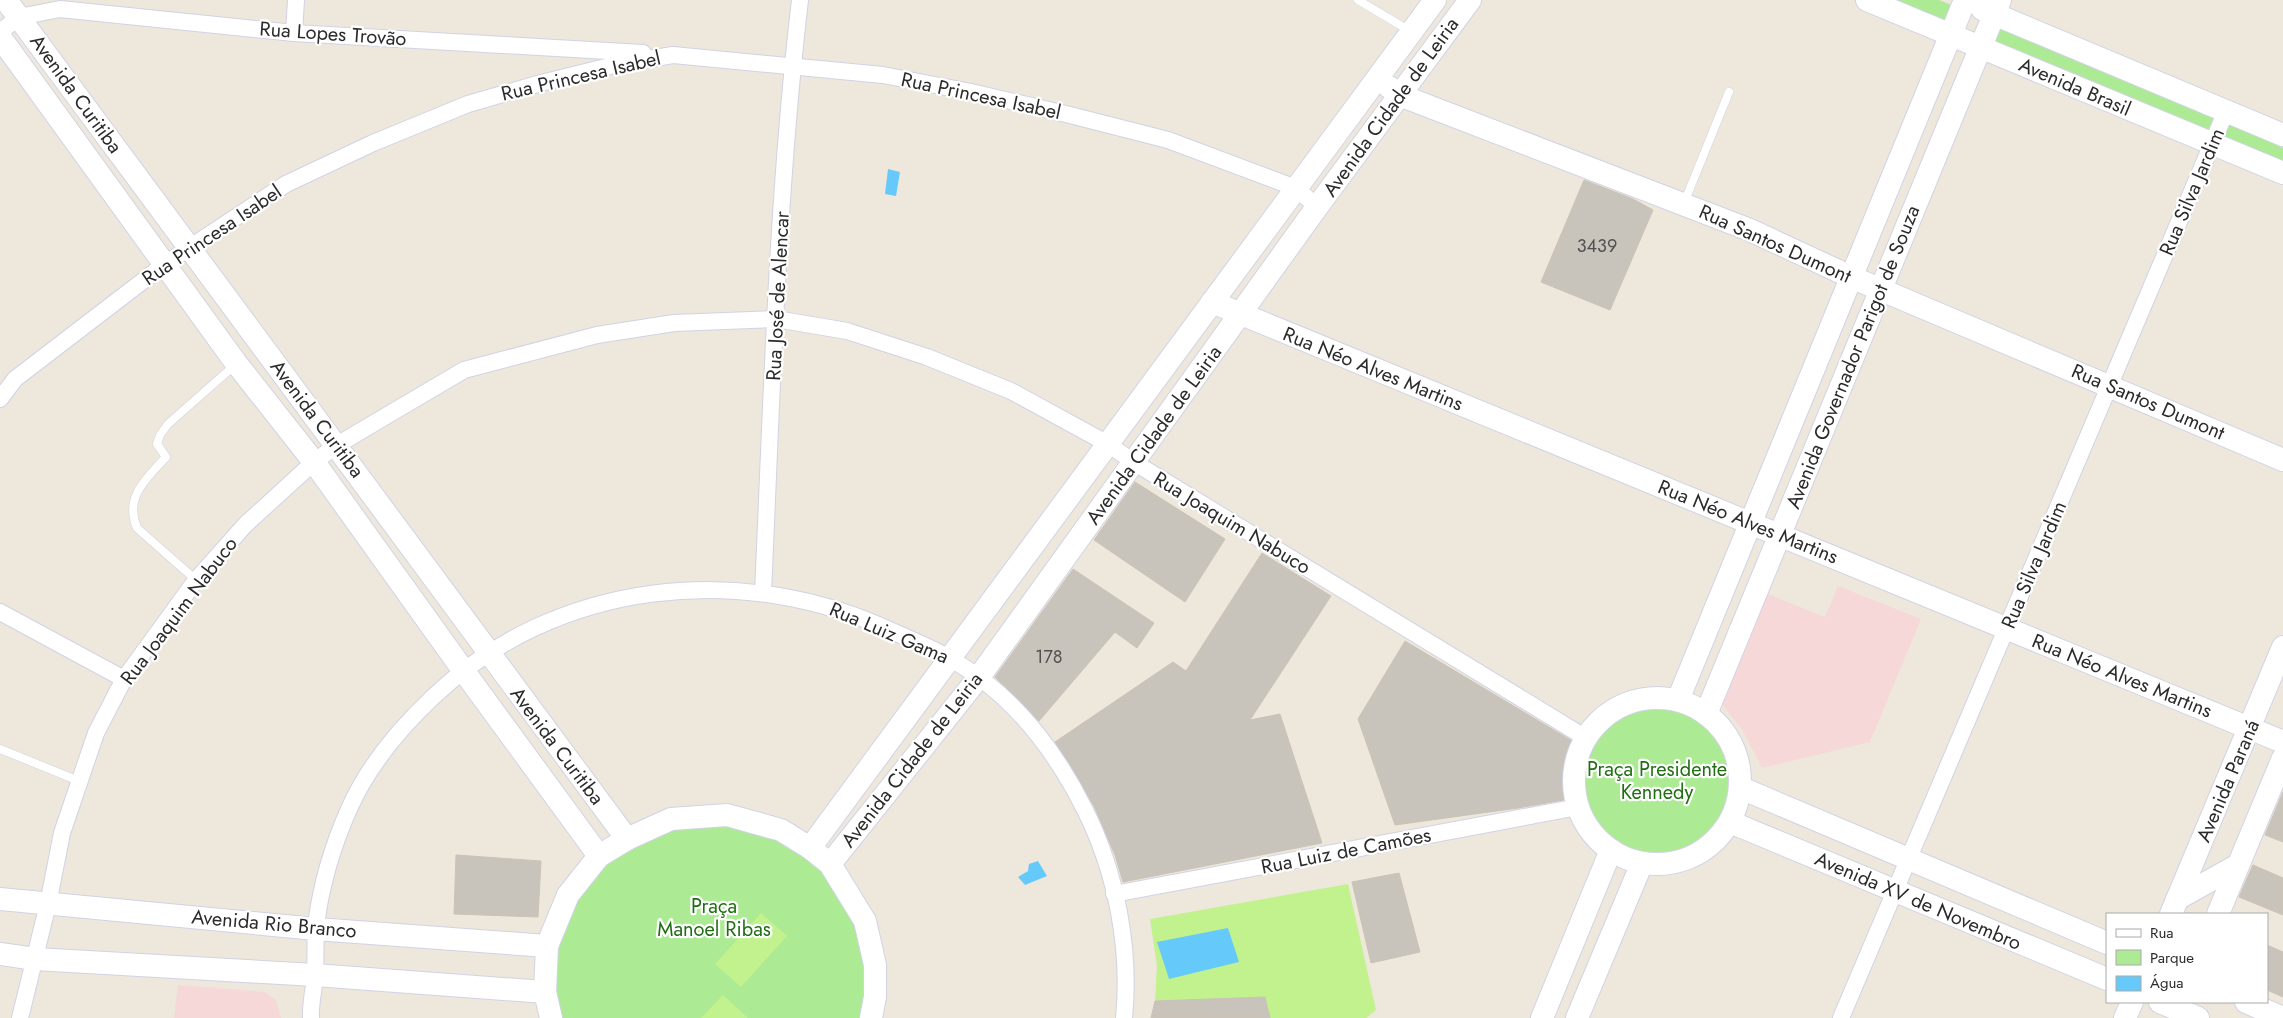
<svg xmlns="http://www.w3.org/2000/svg" width="2283" height="1018" font-family="Jost,sans-serif">
<style>
.medical{fill:#f6d8d8}
.green{fill:#acea93}
.pitch{fill:#c2f28e}
.water{fill:#65cafa}
.building{fill:#c9c4bb;stroke:#cac3b5}
.lines{fill:none;stroke-linecap:round;stroke-linejoin:round}
.lane-casing{stroke:#d1d3e5;stroke-width:9}
.street-casing{stroke:#d1d3e5;stroke-width:18}
.secondary-casing{stroke:#d1d3e5;stroke-width:24}
.lane{stroke:#fff;stroke-width:8}
.street{stroke:#fff;stroke-width:16}
.secondary{stroke:#fff;stroke-width:22}
.labels{text-anchor:middle;dominant-baseline:central;stroke-width:4.5;stroke-linejoin:round;paint-order:stroke}
.number-label{font-size:18px;fill:#52514f}
.street-label{font-size:20px;fill:#2b2b2b;stroke:#fff}
.park-label{font-size:20px;fill:#216f13;stroke:#fff}
</style>
<rect width="100%" height="100%" fill="#eee7dc"/>
<!-- medical -->
<g class="medical">
<path d="M1838,586L1921,619L1870,742L1762,768L1743,731L1721,703L1765,593L1825,617Z"/>
<path d="M178,985L264,992L276,1000L281,1018H174Z"/>
</g>
<!-- green -->
<g class="green">
<path d="M1884,0H1939L1961,9L1953,29Z"/>
<path d="M1991,21L2223,118L2283,148V164L1984,40Z"/>
<circle cx="1657" cy="781" r="83"/>
<path d="M727,815L810,848L865,921L871,1018H551L545,992L568,895L627,839Z"/>
</g>
<!-- pitch -->
<g class="pitch">
<path d="M1348,884L1376,1010L1366,1018H1270L1265,997L1155,1001L1157,966L1150,919Z"/>
<path d="M761,913L787,936L741,987L715,964Z"/>
<path d="M723,995L748,1018H701Z"/>
</g>
<!-- water -->
<g class="water">
<path d="M888,169L900,172L896,196L885,194Z"/>
<path d="M1038,861L1047,876L1025,885L1018,877L1028,871L1029,864Z"/>
<path d="M1228,928L1239,962L1169,979L1157,942Z"/>
</g>
<!-- building -->
<g class="building">
<path d="M1584,180L1633,199L1653,210L1610,310L1541,282Z"/>
<path d="M1135,482L1225,539L1185,602L1094,540Z"/>
<path d="M1262,553L1331,596L1250,720L1280,714L1322,843L1123,882L1115,855L1094,806L1055,742L1173,662L1186,671Z"/>
<path d="M1073,569L1154,623L1137,648L1115,632L1039,721L995,677Z"/>
<path d="M1405,641L1577,744L1569,765V799L1518,808L1395,825L1358,719Z"/>
<path d="M2283,792V842L2265,835Z"/>
<path d="M456,855L541,861L538,917L454,914Z"/>
<path d="M2253,865L2283,878V915L2239,897Z"/>
<path d="M1399,873L1420,952L1371,963L1352,882Z"/>
<path d="M2267,945L2283,952V997L2267,990Z"/>
<path d="M1265,997L1270,1018H1151L1155,1001Z"/>
</g>
<g class="lines">
<!-- lane casing -->
<g class="lane-casing">
<g id="lane">
<path d="M1358,0L1410,31"/>
<path d="M1684,203L1729,92"/>
<path d="M196,580L137,528C124,497 146,479 166,457L157,444L160,435L168,424L235,365"/>
<path d="M0,749L79,781"/>
</g>
</g>
<!-- street casing -->
<g class="street-casing">
<g id="street">
<path d="M0,32L19,17L60,9L294,33L643,53"/>
<path d="M294,33L296,0"/>
<path d="M0,399L15,379L165,264L286,184L373,143L468,104L541,83L618,64L673,55L883,75L971,92L1066,114L1168,140L1296,188L1317,207"/>
<path d="M763,592C772,395 777,196 800,0"/>
<path d="M0,612L124,679"/>
<path d="M1114,894L1578,807"/>
<path d="M20,1018L48,904L62,833L96,733L124,679L196,580L245,525L314,462L337,445L464,370L597,335L674,323L776,319L847,331L927,357L1011,391L1108,444L1135,463L1586,738"/>
<path d="M311,1018C310,1002 315,987 315,972C316,956 315,940 316,925C321,885 333,845 349,809C368,766 399,729 433,697C556,580 742,560 894,632C914,641 935,649 954,661C1013,695 1055,750 1085,810C1116,872 1131,948 1124,1018"/>
<path d="M1841,1018L2226,111"/>
</g>
</g>
<!-- secondary casing -->
<g class="secondary-casing">
<g id="secondary">
<path d="M6,0L627,839"/>
<path d="M1867,0L2283,173"/>
<path d="M1982,9L2283,135"/>
<path d="M0,37L236,363L314,462L463,670L599,856"/>
<path d="M1389,87L1402,96L1750,230L1851,277L2283,460"/>
<path d="M1212,302L2283,742"/>
<circle cx="1657" cy="781" r="83"/>
<path d="M1678,700L1965,0"/>
<path d="M1706,714L2000,0"/>
<path d="M1741,788L2107,943"/>
<path d="M1730,822L2107,979"/>
<path d="M810,848L1435,0"/>
<path d="M830,864L979,677L1317,207L1470,0"/>
<path d="M0,899L316,929L547,946"/>
<path d="M2177,899L2238,865"/>
<path d="M2171,914L2283,647"/>
<path d="M2218,914L2283,758"/>
<path d="M0,954L35,959L315,975L545,992"/>
<path d="M2160,1002L2198,1018"/>
<path d="M2246,1002L2283,1018"/>
<path d="M551,1018L545,992L547,946L568,895L599,856L627,839L671,819L727,815L781,830L810,848L830,864L865,921L875,965V997L871,1018"/>
<path d="M1542,1018L1611,850"/>
<path d="M1577,1018L1642,863"/>
<path d="M2125,1018L2132,1002"/>
</g>
</g>
<!-- lane -->
<use href="#lane" class="lane"/>
<!-- street -->
<use href="#street" class="street"/>
<!-- secondary -->
<use href="#secondary" class="secondary"/>
</g>
<g class="labels">
<!-- number labels -->
<g class="number-label">
<text x="1597" y="246">3439</text>
<text x="1049" y="657">178</text>
</g>
<!-- street labels -->
<g class="street-label">
<text transform="translate(333 34) rotate(4)">Rua Lopes Trovão</text>
<text transform="translate(581 76) rotate(-13)">Rua Princesa Isabel</text>
<text transform="translate(2075 87) rotate(23)">Avenida Brasil</text>
<text transform="translate(76 94) rotate(54)">Avenida Curitiba</text>
<text transform="translate(981 96) rotate(12)">Rua Princesa Isabel</text>
<text transform="translate(1391 107) rotate(-54)">Avenida Cidade de Leiria</text>
<text transform="translate(2192 192) rotate(-67)">Rua Silva Jardim</text>
<text transform="translate(212 235) rotate(-34)">Rua Princesa Isabel</text>
<text transform="translate(1775 244) rotate(24)">Rua Santos Dumont</text>
<text transform="translate(778 296) rotate(-87)">Rua José de Alencar</text>
<text transform="translate(1853 357) rotate(-68)">Avenida Governador Parigot de Souza</text>
<text transform="translate(1373 369) rotate(22)">Rua Néo Alves Martins</text>
<text transform="translate(2148 402) rotate(23)">Rua Santos Dumont</text>
<text transform="translate(317 419) rotate(53)">Avenida Curitiba</text>
<text transform="translate(1154 435) rotate(-54)">Avenida Cidade de Leiria</text>
<text transform="translate(1748 522) rotate(22)">Rua Néo Alves Martins</text>
<text transform="translate(1232 523) rotate(31)">Rua Joaquim Nabuco</text>
<text transform="translate(2034 565) rotate(-67)">Rua Silva Jardim</text>
<text transform="translate(179 611) rotate(-53)">Rua Joaquim Nabuco</text>
<text transform="translate(889 633) rotate(23)">Rua Luiz Gama</text>
<text transform="translate(2122 676) rotate(22)">Rua Néo Alves Martins</text>
<text transform="translate(557 746) rotate(53)">Avenida Curitiba</text>
<text transform="translate(912 760) rotate(-52)">Avenida Cidade de Leiria</text>
<text transform="translate(2228 781) rotate(-67)">Avenida Paraná</text>
<text transform="translate(1346 851) rotate(-11)">Rua Luiz de Camões</text>
<text transform="translate(1918 901) rotate(23)">Avenida XV de Novembro</text>
<text transform="translate(274 924) rotate(5)">Avenida Rio Branco</text>
</g>
<!-- park labels -->
<g class="park-label">
<text x="1657" y="769">Praça Presidente<tspan x="1657" dy="23">Kennedy</tspan></text>
<text x="714" y="906">Praça<tspan x="714" dy="23">Manoel Ribas</tspan></text>
</g>
</g>
<!-- legend -->
<rect x="2106" y="913" width="162" height="90" fill="#ffffff" stroke="#aaaaaa"/>
<rect x="2116" y="929" width="25" height="8" fill="#ffffff" stroke="#aaaaaa"/>
<text x="2150" y="938" font-size="15" fill="#2b2b2b">Rua</text>
<rect x="2116" y="950" width="25" height="15" fill="#acea93" stroke="#aaaaaa"/>
<text x="2150" y="963" font-size="15" fill="#2b2b2b">Parque</text>
<rect x="2116" y="976" width="25" height="15" fill="#65cafa" stroke="#aaaaaa"/>
<text x="2150" y="988" font-size="15" fill="#2b2b2b">Água</text>
</svg>
